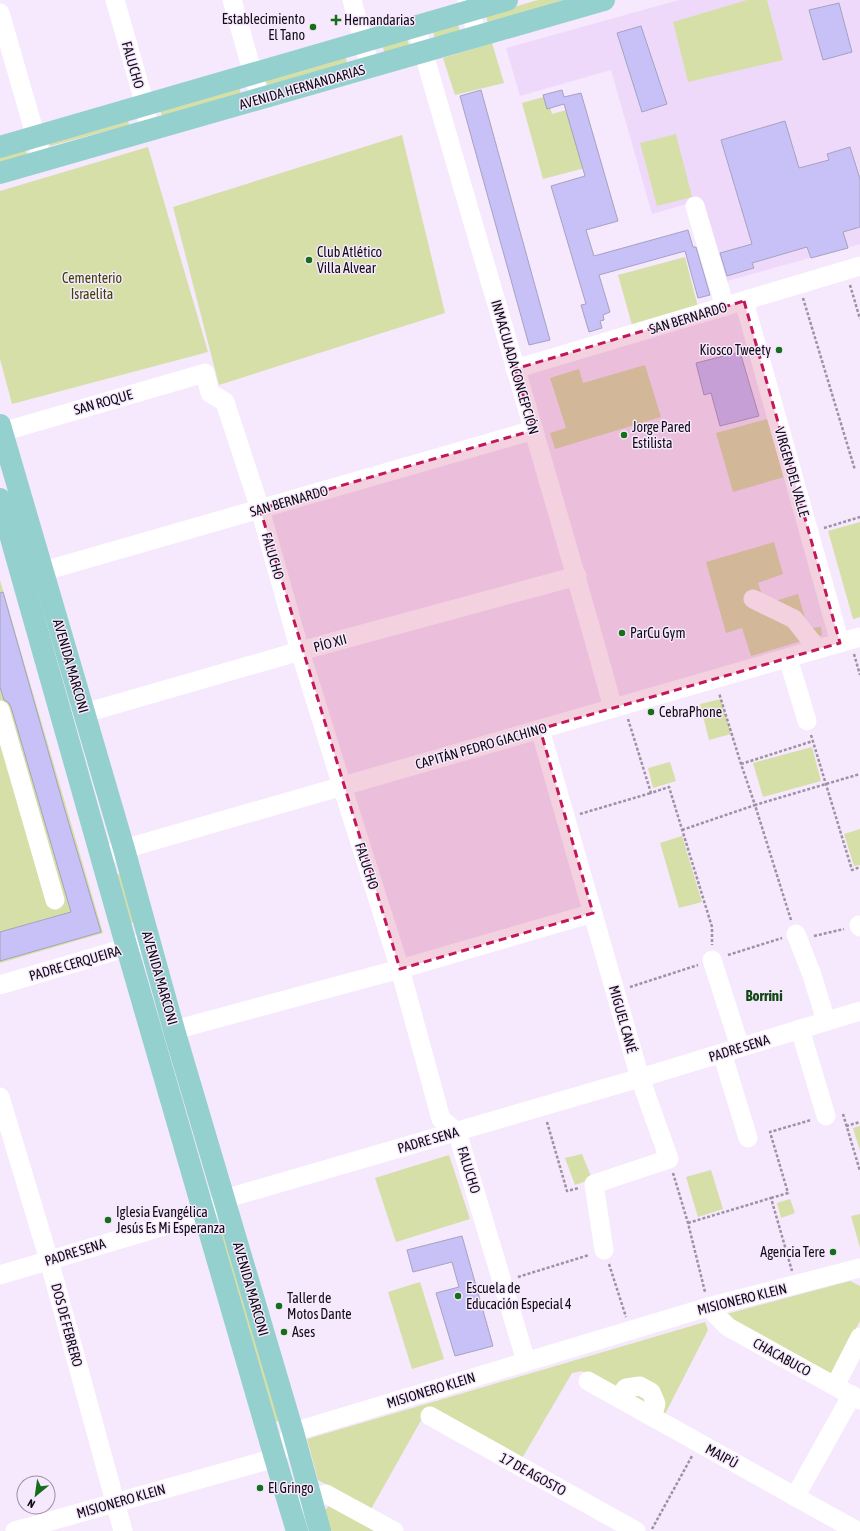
<svg xmlns="http://www.w3.org/2000/svg" width="860" height="1531" font-family="'Asap Condensed',sans-serif">
<style>
.built{fill:#efd9fa}
.green{fill:#d6dfa8}
.building{fill:#c8c1f7;stroke:#a5a2be}
.lines{fill:none;stroke-linecap:round;stroke-linejoin:round}
.path{stroke:#9d92a2;stroke-width:2.5;stroke-dasharray:3 2;stroke-linecap:butt}
.minor{stroke:#fff;stroke-width:19}
.major{stroke:#93d0ce;stroke-width:22}
.marked{fill:#c2185b;fill-opacity:0.2;stroke:#c2185b;stroke-width:3;stroke-dasharray:8 5;stroke-linejoin:round}
.poi-dot{fill:#156e19;stroke:#f6e8fd;stroke-width:1.5}
.labels{text-anchor:middle;dominant-baseline:central;stroke-width:3;stroke-linejoin:round;paint-order:stroke}
.poi-label{font-size:14px;fill:#110c14;stroke:#f6e8fd;text-anchor:start}
.street-label{font-size:14px;fill:#110c14;stroke:#f6e8fd}
.park-label{font-size:14px;fill:#3b4200;stroke:#f6e8fd}
.neighbourhood-label{font-size:15px;font-weight:bold;fill:#114713;stroke:#f6e8fd}
</style>
<rect width="100%" height="100%" fill="#f6e8fd"/>
<!-- built -->
<path class="built" d="M679,0H860V244L720,283L697,201L652,214L611,70L520,96L506,48Z"/>
<!-- green -->
<g class="green">
<path d="M538,0H566L488,24L486,15Z"/>
<path d="M747,0H767L783,60L688,82L673,22Z"/>
<path d="M458,24L460,33L435,39L433,31Z"/>
<path d="M407,39L410,47L385,54L382,45Z"/>
<path d="M492,43L504,83L455,95L443,58Z"/>
<path d="M345,54L347,63L267,85L265,76Z"/>
<path d="M239,85L241,95L162,116L159,107Z"/>
<path d="M547,96L552,114L570,109L585,168L543,179L522,103Z"/>
<path d="M127,115L129,125L50,146L47,137Z"/>
<path d="M676,134L692,197L657,206L640,143Z"/>
<path d="M402,135L445,313L219,385L173,207Z"/>
<path d="M148,147L208,352L12,404L0,359V191Z"/>
<path d="M26,150L27,155L0,162V157Z"/>
<path d="M685,257L698,307L632,325L618,275Z"/>
<path d="M645,365L661,417L555,449L550,433L566,428L550,378L579,369L583,383Z"/>
<path d="M767,419L784,477L733,492L716,433Z"/>
<path d="M860,522V617L853,619L828,531Z"/>
<path d="M774,542L783,574L758,583L765,604L798,594L808,628L821,627L822,635L751,656L742,628L726,633L706,562Z"/>
<path d="M0,580L103,933L0,963Z"/>
<path d="M721,699L731,734L709,740L700,704Z"/>
<path d="M812,747L821,781L763,797L753,763Z"/>
<path d="M670,762L676,781L653,788L648,768Z"/>
<path d="M860,829V865L854,866L844,834Z"/>
<path d="M682,836L702,902L679,908L660,843Z"/>
<path d="M120,874L135,922L127,924L112,876Z"/>
<path d="M860,1126V1151L853,1128Z"/>
<path d="M582,1154L592,1179L575,1185L565,1158Z"/>
<path d="M449,1155L470,1219L396,1242L375,1178Z"/>
<path d="M711,1170L723,1209L698,1217L686,1177Z"/>
<path d="M790,1199L795,1213L781,1218L777,1203Z"/>
<path d="M860,1214V1248L851,1216Z"/>
<path d="M226,1226L283,1420L275,1422L218,1228Z"/>
<path d="M850,1281L860,1286V1321L831,1375L723,1315Z"/>
<path d="M420,1282L444,1359L412,1369L388,1292Z"/>
<path d="M705,1322L708,1330L664,1416L582,1371L572,1373L521,1460L428,1408L371,1509L318,1480L307,1439Z"/>
<path d="M330,1504L379,1531H328L323,1513Z"/>
</g>
<!-- building -->
<g class="building">
<path d="M839,3L852,52L823,60L809,10Z"/>
<path d="M641,26L667,104L642,112L617,33Z"/>
<path d="M481,90L550,340L529,345L460,96Z"/>
<path d="M562,90L564,97L581,93L618,221L586,230L594,256L688,230L693,247H696L710,295L698,298L685,251L599,275L610,312L603,315L604,320L600,321L602,328L589,332L581,305L586,304L551,186L585,176L564,104L547,109L543,95Z"/>
<path d="M785,121L799,168L829,160L827,154L850,147L860,179V227L843,232L848,248L811,258L807,247L752,263L754,268L727,276L720,253L752,244L721,140Z"/>
<path d="M740,352L759,416L720,426L711,393L704,395L696,363Z"/>
<path d="M3,592L66,814L101,932L0,961V932L71,912L11,707L8,702L4,700L0,687V593Z"/>
<path d="M462,1236L493,1346L455,1356L436,1293L459,1287L452,1262L413,1272L407,1250Z"/>
</g>
<g class="lines">
<!-- path -->
<g class="path">
<path d="M850,285L860,319"/>
<path d="M803,298L855,470"/>
<path d="M824,528L860,517"/>
<path d="M854,654L860,675"/>
<path d="M628,719L651,793L669,787L712,927V945"/>
<path d="M811,735L852,870L860,867"/>
<path d="M741,764L813,741"/>
<path d="M580,814L651,793"/>
<path d="M682,830L755,805L741,764L719,693"/>
<path d="M791,920L755,805L860,774"/>
<path d="M814,936L844,929"/>
<path d="M728,955L782,938"/>
<path d="M630,987L698,965"/>
<path d="M843,1114L860,1171"/>
<path d="M547,1122L567,1191L579,1188"/>
<path d="M846,1126L860,1122"/>
<path d="M673,1173L688,1223L705,1292"/>
<path d="M771,1198L788,1193L770,1132L811,1120"/>
<path d="M688,1223L771,1198L792,1271"/>
<path d="M609,1264L626,1317"/>
<path d="M518,1277L589,1255"/>
<path d="M652,1529L692,1456"/>
</g>
<!-- minor -->
<g class="minor">
<path d="M115,0L145,105L149,131"/>
<path d="M232,0L260,99"/>
<path d="M352,0L370,67"/>
<path d="M467,0L477,35"/>
<path d="M0,13L43,162"/>
<path d="M416,26C481,254 550,480 613,708"/>
<path d="M695,206L725,307"/>
<path d="M744,301L840,643"/>
<path d="M515,369L860,266"/>
<path d="M2,432L205,373L210,393L225,402L260,509L300,651L342,786L400,969L441,1119L457,1132L526,1361"/>
<path d="M44,571L534,430"/>
<path d="M753,599L794,619L812,642L815,650"/>
<path d="M788,658L807,721"/>
<path d="M0,710L55,900"/>
<path d="M85,713L300,651L577,576"/>
<path d="M540,729L640,1078L669,1159L594,1184L604,1250"/>
<path d="M101,857L124,849L860,637"/>
<path d="M859,925L860,927"/>
<path d="M796,934L812,975L826,1021"/>
<path d="M712,960L740,1047"/>
<path d="M0,985L149,941"/>
<path d="M800,1029L826,1116"/>
<path d="M174,1030L400,969L593,913"/>
<path d="M722,1053L748,1138"/>
<path d="M0,1097L49,1260L123,1531"/>
<path d="M0,1275L205,1214L224,1199L640,1078L860,1011"/>
<path d="M708,1307L728,1327L860,1400"/>
<path d="M588,1381L857,1531"/>
<path d="M835,1386L860,1337"/>
<path d="M618,1398L626,1388L640,1386L651,1392L656,1404L652,1417"/>
<path d="M430,1416L636,1531"/>
<path d="M795,1497L852,1395"/>
<path d="M291,1507L326,1494L394,1531"/>
<path d="M15,1531L275,1458L293,1432L708,1307L860,1268"/>
</g>
<!-- major -->
<g class="major">
<path d="M0,147L507,0"/>
<path d="M0,173L604,0"/>
<path d="M0,425L124,849L174,1030L293,1432L320,1531"/>
<path d="M0,499L127,948L275,1458L297,1531"/>
</g>
</g>
<!-- marked area -->
<path class="marked" d="M744,301L840,643L540,729L593,913L400,969L260,509L534,430L515,369Z"/>
<!-- markers -->
<g class="poi-dot">
<path d="M334 14h4v4h4v4h-4v4h-4v-4h-4v-4h4z"/>
<circle cx="313" cy="27" r="4"/>
<circle cx="309" cy="260" r="4"/>
<circle cx="779" cy="350" r="4"/>
<circle cx="624" cy="435" r="4"/>
<circle cx="622" cy="633" r="4"/>
<circle cx="651" cy="712" r="4"/>
<circle cx="108" cy="1220" r="4"/>
<circle cx="833" cy="1252" r="4"/>
<circle cx="458" cy="1296" r="4"/>
<circle cx="279" cy="1306" r="4"/>
<circle cx="284" cy="1332" r="4"/>
<circle cx="260" cy="1488" r="4"/>
</g>
<g class="labels">
<!-- poi labels -->
<g class="poi-label">
<text x="305" y="19" text-anchor="end">Establecimiento<tspan x="305" dy="16">El Tano</tspan></text>
<text x="344" y="20">Hernandarias</text>
<text x="317" y="252">Club Atlético<tspan x="317" dy="16">Villa Alvear</tspan></text>
<text x="771" y="350" text-anchor="end">Kiosco Tweety</text>
<text x="632" y="427">Jorge Pared<tspan x="632" dy="16">Estilista</tspan></text>
<text x="630" y="633">ParCu Gym</text>
<text x="659" y="712">CebraPhone</text>
<text x="116" y="1212">Iglesia Evangélica<tspan x="116" dy="16">Jesús Es Mi Esperanza</tspan></text>
<text x="825" y="1252" text-anchor="end">Agencia Tere</text>
<text x="466" y="1288">Escuela de<tspan x="466" dy="16">Educación Especial 4</tspan></text>
<text x="287" y="1298">Taller de<tspan x="287" dy="16">Motos Dante</tspan></text>
<text x="292" y="1332">Ases</text>
<text x="268" y="1488">El Gringo</text>
</g>
<!-- street labels -->
<g class="street-label">
<text transform="translate(133 65) rotate(74)">FALUCHO</text>
<text transform="translate(302 87) rotate(-16)">AVENIDA HERNANDARIAS</text>
<text transform="translate(688 318) rotate(-17)">SAN BERNARDO</text>
<text transform="translate(515 367) rotate(74)">INMACULADA CONCEPCIÓN</text>
<text transform="translate(103 402) rotate(-16)">SAN ROQUE</text>
<text transform="translate(792 472) rotate(74)">VIRGEN DEL VALLE</text>
<text transform="translate(289 501) rotate(-16)">SAN BERNARDO</text>
<text transform="translate(273 556) rotate(74)">FALUCHO</text>
<text transform="translate(330 643) rotate(-15)">PÍO XII</text>
<text transform="translate(71 666) rotate(74)">AVENIDA MARCONI</text>
<text transform="translate(481 746) rotate(-16)">CAPITÁN PEDRO GIACHINO</text>
<text transform="translate(367 866) rotate(72)">FALUCHO</text>
<text transform="translate(75 963) rotate(-16)">PADRE CERQUEIRA</text>
<text transform="translate(160 978) rotate(74)">AVENIDA MARCONI</text>
<text transform="translate(623 1019) rotate(74)">MIGUEL CANÉ</text>
<text transform="translate(739 1048) rotate(-17)">PADRE SENA</text>
<text transform="translate(428 1140) rotate(-16)">PADRE SENA</text>
<text transform="translate(469 1170) rotate(73)">FALUCHO</text>
<text transform="translate(75 1252) rotate(-17)">PADRE SENA</text>
<text transform="translate(251 1289) rotate(74)">AVENIDA MARCONI</text>
<text transform="translate(742 1299) rotate(-14)">MISIONERO KLEIN</text>
<text transform="translate(67 1325) rotate(75)">DOS DE FEBRERO</text>
<text transform="translate(782 1357) rotate(29)">CHACABUCO</text>
<text transform="translate(431 1390) rotate(-17)">MISIONERO KLEIN</text>
<text transform="translate(722 1456) rotate(29)">MAIPÚ</text>
<text transform="translate(533 1474) rotate(29)">17 DE AGOSTO</text>
<text transform="translate(121 1501) rotate(-16)">MISIONERO KLEIN</text>
</g>
<!-- park labels -->
<g class="park-label">
<text x="92" y="278">Cementerio<tspan x="92" dy="16">Israelita</tspan></text>
</g>
<!-- neighbourhood labels -->
<g class="neighbourhood-label">
<text x="764" y="995">Borrini</text>
</g>
</g>
<!-- north arrow -->
<g transform="translate(36 1495) rotate(209)"><circle r="19" fill="#f6e8fd" stroke="#9a90a0"/>
<path d="M0-3L7 15L0 10L-7 15Z" fill="#156e19"/>
<text y="-6" font-size="11" font-weight="bold" text-anchor="middle" fill="#110c14">N</text>
</g>
</svg>
